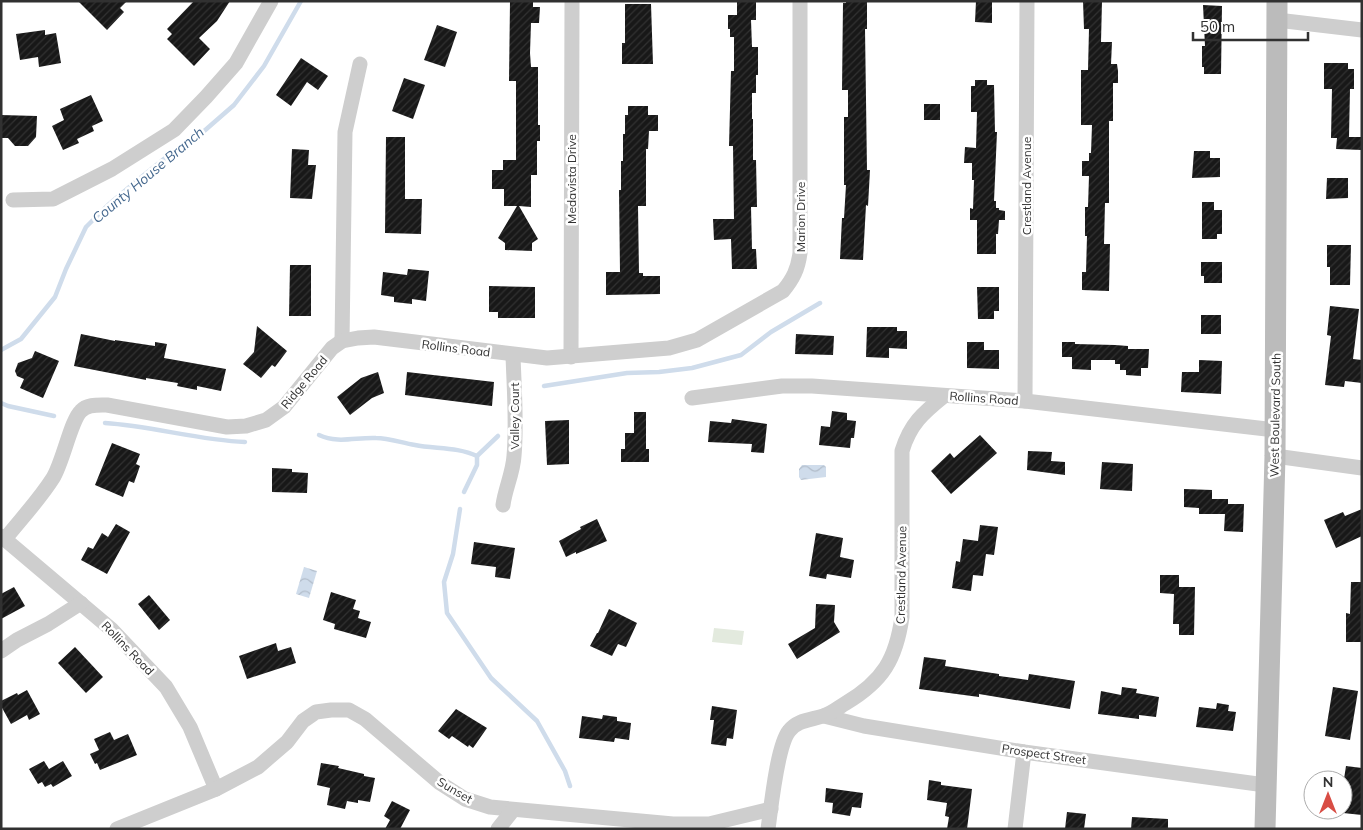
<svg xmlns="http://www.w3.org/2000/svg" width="1363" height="830" font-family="Mulish,sans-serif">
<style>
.garden{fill:#e3eade}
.water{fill:url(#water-waves)}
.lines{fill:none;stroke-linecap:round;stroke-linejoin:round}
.stream{stroke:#cfdceb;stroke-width:4.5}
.building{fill:url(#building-hatch)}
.minor{stroke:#cecece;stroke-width:15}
.secondary{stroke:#bbb;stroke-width:21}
.labels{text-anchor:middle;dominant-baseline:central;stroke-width:5;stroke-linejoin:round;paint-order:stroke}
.street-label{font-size:12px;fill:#313131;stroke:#fff}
.water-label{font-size:14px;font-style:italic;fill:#45688e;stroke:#fff}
</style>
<defs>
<pattern id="water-waves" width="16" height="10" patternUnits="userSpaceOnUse" patternTransform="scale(1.25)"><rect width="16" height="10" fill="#cfdceb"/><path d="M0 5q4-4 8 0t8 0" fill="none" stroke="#b2bdca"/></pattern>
<pattern id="building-hatch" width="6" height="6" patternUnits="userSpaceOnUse" patternTransform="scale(1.25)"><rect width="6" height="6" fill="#181818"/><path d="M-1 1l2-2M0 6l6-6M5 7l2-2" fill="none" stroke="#313131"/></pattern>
</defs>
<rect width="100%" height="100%" fill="#fff"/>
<!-- garden -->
<path class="garden" d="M714,628L744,631L742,645L712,642Z"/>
<!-- water -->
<g class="water">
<path d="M802,465H824L826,467V477L801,480L799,477V469Z"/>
<path d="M304,567L317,571L309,598L296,594Z"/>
</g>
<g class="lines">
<!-- stream -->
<g class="stream">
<path d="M1,350L21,339L55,297L66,269L86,227L108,205L139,179L175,150L203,132L234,105L264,66L301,1"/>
<path d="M544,386L627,373L659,372L692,368L741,355L771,332L820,303"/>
<path d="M1,403L8,406L54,416"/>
<path d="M105,423C152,426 198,440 245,442"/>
<path d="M319,435C338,444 356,437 376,438C389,438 402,443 415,445C435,449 458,447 477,456V465L464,492"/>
<path d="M477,456L498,436"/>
<path d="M460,509L453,554L444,582L447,613L491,678L537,721L565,771L570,786"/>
</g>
</g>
<!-- building -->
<g class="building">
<path d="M78,1H127L120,8L124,12L107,30Z"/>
<path d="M194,1H230L217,21L199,38L210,49L194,66L167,39L172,34L167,29Z"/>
<path d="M510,1H533V7H540L539,23H531L530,53L531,67H538V125H540V141H537V175H531V207L519,206L538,239L532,243V251L505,250V243L498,238L517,206H504V189H492V170H503V160H516V81H509Z"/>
<path d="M737,1H756V20H751L752,47H758V75H756V93H752V119H753V160H756L757,207H751L752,249H756L757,269H732L731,239L714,240L713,219H734L733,146H729L731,71H734V37H730V29H728V15H737Z"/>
<path d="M846,1H867V29H865L867,170H870L868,206L866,205L863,260L840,259L842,218H844L846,185H844V117H848V90H842L843,3H846Z"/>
<path d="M976,1H992V23L975,22Z"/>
<path d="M1083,1H1102L1101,42H1112L1111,64H1117L1118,71V83H1113V121H1109V203H1105L1104,244H1110L1109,291L1082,290V272H1086L1087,236H1085V207H1088L1089,176H1082V161H1089V153H1091L1092,125H1081V70H1088L1089,29H1084Z"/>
<path d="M625,4H651L653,64H622V43H625Z"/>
<path d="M1203,5L1222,6L1221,74H1204V67H1202V46H1205Z"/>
<path d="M437,25L457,32L445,67L424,60Z"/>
<path d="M45,30V35L56,33L61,63L39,67L38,57L20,60L16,34Z"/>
<path d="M301,58L328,76L318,90L307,82L291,106L276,95Z"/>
<path d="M1324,63H1348V69H1354V89H1350L1349,137H1362V150L1336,149L1337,138H1331L1332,89H1324Z"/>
<path d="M404,78L425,85L413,119L392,111Z"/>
<path d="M975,80H987V85H994L995,132H997L994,201H996V208H999V210L1005,211V220H999L998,234H996V254H977V220H970V208L973,209L974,180H972V163H964L965,147L976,148L977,112H971V86H975Z"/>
<path d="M91,95L103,121L92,126L94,131L77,139L79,143L63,150L52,126L64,120L60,109Z"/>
<rect x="924" y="104" width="16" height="16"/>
<path d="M628,106H648V115H658V131H649L648,149H646V206H638L639,273H643V276H660V294L606,295V272H620L619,190H621V161H623V134H625V115H628Z"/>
<path d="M1,115L37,116L36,137L28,146H15L8,138H1Z"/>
<path d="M386,137H405V199H422L421,234L385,233Z"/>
<path d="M292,149L309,150L308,165H316L312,199L290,198Z"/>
<path d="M1194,151H1210V158H1220V177L1192,178Z"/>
<path d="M1327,178H1348V198L1326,199Z"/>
<path d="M1202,202H1214V210H1222V234H1217V239H1202Z"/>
<path d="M1327,245H1351L1350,285H1330V267H1327Z"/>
<path d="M1201,262H1222V283H1204V276H1201Z"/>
<path d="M290,265H311V316H289Z"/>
<path d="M408,269L429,271L426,301L412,299V304L394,302V297L381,295L383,272L407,275Z"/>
<path d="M489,286L535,287V318H498V312H489Z"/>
<path d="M977,287H999V311H994V319H978Z"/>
<path d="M1330,306L1359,309L1353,359L1362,360V383L1345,381L1344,387L1325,385L1331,336L1327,335Z"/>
<rect x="1201" y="315" width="20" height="19"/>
<path d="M257,326L287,351L275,367L272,365L261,378L243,364L254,352Z"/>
<path d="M867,327H897V331H907V349L889,348V358L866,357Z"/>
<path d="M81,334L115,341V340L155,346V342L167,344L164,358L226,369L221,391L197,386V390L177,386L178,383L146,378V380L74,366Z"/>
<path d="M796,334L834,336L833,355L795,354Z"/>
<path d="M967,342H984V350H999V369L967,368Z"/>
<path d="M1062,342H1075V344L1115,345L1128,346V349H1149L1148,368H1141V376L1126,375V370H1120V364H1115V360H1091V370L1072,369V357H1062Z"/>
<path d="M35,351L59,361L43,398L20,388L24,379L17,376L15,371L18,363L32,358Z"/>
<path d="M1199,360L1222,361L1221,394L1181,392L1182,372H1199Z"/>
<path d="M378,372L384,393L372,398L350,415L337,397L361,378Z"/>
<path d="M407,372L494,382L492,406L405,395Z"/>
<path d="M832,411L847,413V420L856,421L854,438H851L850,448L819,445L821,426L830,427Z"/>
<path d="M634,412H646V449H649V462H621V449H625V433H634Z"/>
<path d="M732,419L767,424L764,453L751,452L752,444L708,442L710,421L731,423Z"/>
<path d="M569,420V464L547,465L545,421Z"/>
<path d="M980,435L997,453L951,494L931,471L950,453L954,458Z"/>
<path d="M112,443L140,454L136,464L140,466L134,483L129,481L123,497L95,485Z"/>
<path d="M1028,451L1052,452L1051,461L1065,462V475L1027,470Z"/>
<path d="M1102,462L1133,464L1132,491L1100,489Z"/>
<path d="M272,468L292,469V472L308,473L307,493L272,492Z"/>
<path d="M1184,489L1212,490V499H1228V504H1244L1243,532L1224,531L1225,514H1199V508L1184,507Z"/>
<path d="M1362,509V536L1336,548L1324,520L1343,512L1345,516Z"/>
<path d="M597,519L607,541L576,554V552L566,557L559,541L581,529L580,527Z"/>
<path d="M116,524L130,532L107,574L81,560L88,547L93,549L102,533L108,537Z"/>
<path d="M980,525L998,527L994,555L986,554L983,576L973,575L971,591L952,588L956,561L960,562L963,539L978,541Z"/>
<path d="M816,533L843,538L840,557L854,560L851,578L827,574L826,579L809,576Z"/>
<path d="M474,542L515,548L510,579L495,577L496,567L471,564Z"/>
<path d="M1160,575H1179V587H1195L1194,635H1179V624H1173L1174,594L1160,593Z"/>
<path d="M1351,582H1362V642H1346V613L1350,614Z"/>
<path d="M14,587L25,606L1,619V594Z"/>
<path d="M331,592L356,600L353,609L360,611L358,618L371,622L366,638L334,629L335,624L323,620Z"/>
<path d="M149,595L170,620L159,630L138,604Z"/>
<path d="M816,604L835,605L834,622L840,632L797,659L788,644L815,628Z"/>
<path d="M609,609L637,623L626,647L618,644L612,656L590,646L597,633H598Z"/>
<path d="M276,643L278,651L291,647L296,663L247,679L239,656Z"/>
<path d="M75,647L103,677L86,693L58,663Z"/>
<path d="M924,657L946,660L945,666L999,674V676L1028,680L1029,674L1075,681L1070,709L979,694V697L919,689Z"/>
<path d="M1122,687L1137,689L1136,693L1159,697L1156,717L1139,715V719L1098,714L1101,691L1121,695Z"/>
<path d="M1333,687L1358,691L1350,740L1325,736Z"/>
<path d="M27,690L40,714L29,720L27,715L11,724L1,706V701L17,693L18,695Z"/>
<path d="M1217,703L1229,705L1228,711L1236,712L1233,731L1196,727L1199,707L1216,709Z"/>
<path d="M712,706L737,710L733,739L727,738L726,746L711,744L714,720H710Z"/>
<path d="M456,709L487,728L473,748L469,745L468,747L452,736L449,739L438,731Z"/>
<path d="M603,715L617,717V721L631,723L629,740L615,738L614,742L579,738L582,716L602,719Z"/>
<path d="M110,732L114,740L128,734L137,755L100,770L97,763L95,764L90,754L99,750L94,739Z"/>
<path d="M44,761L49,769L63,761L72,776L53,787L51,784L45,787L42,782L38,784L29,769Z"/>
<path d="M321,763L339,766L338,768L364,774V776L375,778L370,802L358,800V803L347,801L345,809L327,805L330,788L317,785Z"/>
<path d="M1346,766L1362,768V815L1343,813V779H1344Z"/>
<path d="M929,780L941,782V785L972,789L967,829H947L949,817L945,816L947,803L927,800Z"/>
<path d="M826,788L863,793L861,808L852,807L850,816L832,813L833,803L825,802Z"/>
<path d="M392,801L410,810L400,829H385L390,820L384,816Z"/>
<path d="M1067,812L1086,814L1084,829H1065Z"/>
<path d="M1132,817L1168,819V829H1131Z"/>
</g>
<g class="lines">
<!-- minor -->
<g class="minor">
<path d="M1277,20L1362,30"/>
<path d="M13,200L53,199L112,169L174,130L206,97L236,63L271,1"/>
<path d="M342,341L345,132L360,64"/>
<path d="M571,357L572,1"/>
<path d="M692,398L782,386H812L1025,401L1275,430"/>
<path d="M1025,401L1027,1"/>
<path d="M1275,456L1362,468"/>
<path d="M503,505C505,489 513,473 514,456C517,423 514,388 513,355"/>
<path d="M1,536L111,629L166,687L190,727L216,789"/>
<path d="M5,539C21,519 39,500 53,478C63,462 71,420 81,411C87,404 98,405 107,405L227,427L246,426L266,420L284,407L332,348L342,341L358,338L374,337L547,358L669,348L697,340L783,291C793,279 798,269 800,253V1"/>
<path d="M1,651L17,640L48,624L81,603"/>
<path d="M824,716L864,726L1024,752L1265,785"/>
<path d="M117,829L216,789L258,767L287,742L303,721L316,712L331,710H349L365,719L440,783L465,799L490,807L673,824H709L771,809"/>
<path d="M498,829L513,810"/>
<path d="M768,829C771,808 777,746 789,731C797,720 811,720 823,716C831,714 839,707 846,703C883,681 896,659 902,617V451C910,424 923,413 944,396"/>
<path d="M1015,829L1024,752"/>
</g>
<!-- secondary -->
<path class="secondary" d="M1265,829L1275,456L1277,1"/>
</g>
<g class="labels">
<!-- street labels -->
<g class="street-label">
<text transform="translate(571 179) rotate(-90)">Medavista Drive</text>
<text transform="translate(1026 186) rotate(-90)">Crestland Avenue</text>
<text transform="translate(800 217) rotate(-90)">Marion Drive</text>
<text transform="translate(456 348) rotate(7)">Rollins Road</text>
<text transform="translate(304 382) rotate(-50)">Ridge Road</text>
<text transform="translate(984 398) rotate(4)">Rollins Road</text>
<text transform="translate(1275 415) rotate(-89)">West Boulevard South</text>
<text transform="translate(514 416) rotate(-90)">Valley Court</text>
<text transform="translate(901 575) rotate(-89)">Crestland Avenue</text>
<text transform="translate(128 648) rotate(46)">Rollins Road</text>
<text transform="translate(1044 754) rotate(8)">Prospect Street</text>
<text transform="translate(455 790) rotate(31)">Sunset</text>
</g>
<!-- water labels -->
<g class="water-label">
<text transform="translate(148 175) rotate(-40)">County House Branch</text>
</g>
</g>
<!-- border -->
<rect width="1363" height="830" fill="none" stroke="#313131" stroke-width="5"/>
<!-- north arrow -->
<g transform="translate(1328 795)"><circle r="24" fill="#ffffff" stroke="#adadad"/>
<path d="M0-4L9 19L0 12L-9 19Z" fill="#d84d44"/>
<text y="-8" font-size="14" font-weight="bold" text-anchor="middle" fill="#313131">N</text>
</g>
<!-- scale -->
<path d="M1193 32v8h115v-8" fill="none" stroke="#313131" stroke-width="2.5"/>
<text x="1200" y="32" font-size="15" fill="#313131" stroke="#ffffff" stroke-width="4" paint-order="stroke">50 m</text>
</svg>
